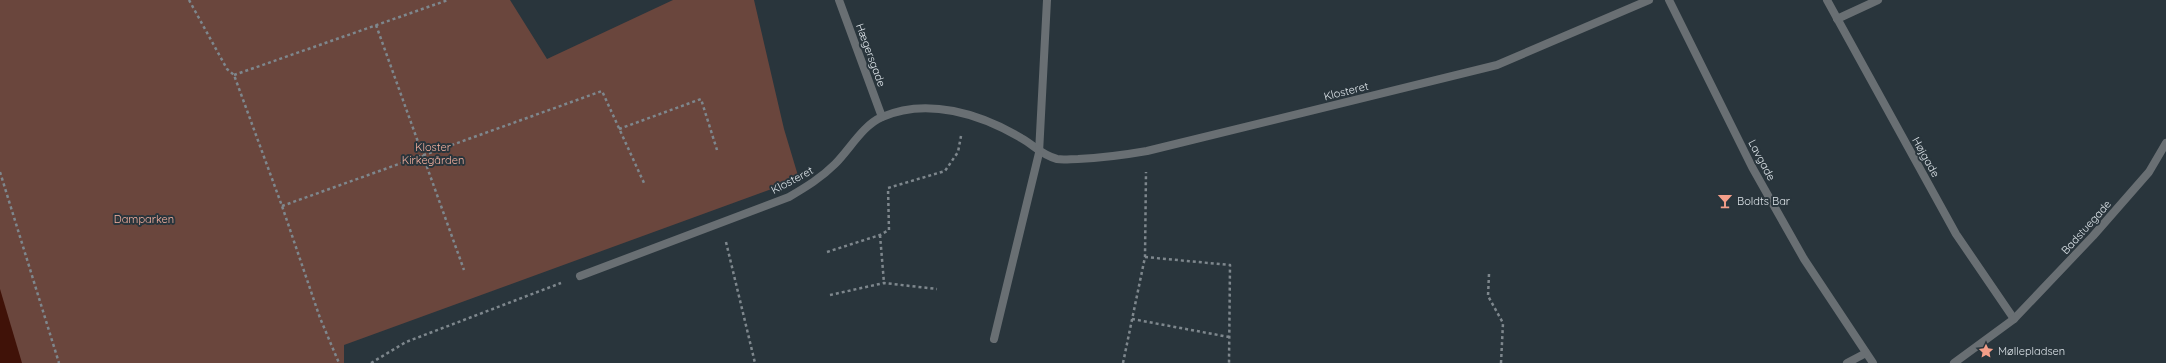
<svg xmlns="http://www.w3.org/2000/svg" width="2166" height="363" font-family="Quicksand,sans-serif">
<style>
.green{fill:#6a463d}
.water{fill:#401208}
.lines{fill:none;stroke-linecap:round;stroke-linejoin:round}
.path{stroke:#7e878d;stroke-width:2.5;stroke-dasharray:3 3;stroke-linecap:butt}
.street{stroke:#696f73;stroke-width:8}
.labels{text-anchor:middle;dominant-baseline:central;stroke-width:4;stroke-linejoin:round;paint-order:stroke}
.street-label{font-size:11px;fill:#dce3e8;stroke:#29353c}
.park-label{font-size:11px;fill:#f6b2a1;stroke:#29353c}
.poi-label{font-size:11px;fill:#dce3e8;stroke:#29353c;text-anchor:start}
</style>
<rect width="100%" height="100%" fill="#29353c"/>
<!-- green -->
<path class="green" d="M0,0H510L547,59L673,0H754L784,129L799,179L344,345V363H0Z"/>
<!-- water -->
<path class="water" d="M0,289L22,363H0Z"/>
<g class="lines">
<!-- path -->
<g class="path">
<path d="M189,0L227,69L234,75L282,206L320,318L339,363"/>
<path d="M376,25L464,270"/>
<path d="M234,75L448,0"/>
<path d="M619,129L701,99L717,150"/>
<path d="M0,172L59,363"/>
<path d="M282,206L602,91L644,183"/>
<path d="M880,235L884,283"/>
<path d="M726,242L755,363"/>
<path d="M827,252L880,235L889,230L888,188L945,171L958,152L961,136"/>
<path d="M1145,257L1230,265L1229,363"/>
<path d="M1489,274L1488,296L1503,323L1501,363"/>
<path d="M830,295L884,283L937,289"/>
<path d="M1132,319L1229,337"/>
<path d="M371,363L406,342L561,283"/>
<path d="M1123,363L1145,257L1146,172"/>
</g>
<!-- street -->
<g class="street">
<path d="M839,0L882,117"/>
<path d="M1669,0L1752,167L1804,259L1873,363"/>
<path d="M1827,0L1956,234L2014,319"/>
<path d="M1837,19L1878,0"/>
<path d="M580,276L789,197C806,187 821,178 835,164C850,149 863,125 882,117C927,97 981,114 1021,138C1034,145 1041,155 1057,159C1063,160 1071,159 1078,159C1101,158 1124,155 1147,151L1497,65L1649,0"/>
<path d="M994,339L1039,153L1047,0"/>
<path d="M1847,363L1866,353"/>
<path d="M1954,363L2014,319L2093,236L2149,172L2166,143"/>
</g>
</g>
<!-- icons -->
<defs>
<g id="bar-bare" transform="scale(1.2)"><path d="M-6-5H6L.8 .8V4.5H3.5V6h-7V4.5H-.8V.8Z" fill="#f49e89" stroke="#29353c" stroke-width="2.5" paint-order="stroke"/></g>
<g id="sight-bare" transform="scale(1.2)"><path d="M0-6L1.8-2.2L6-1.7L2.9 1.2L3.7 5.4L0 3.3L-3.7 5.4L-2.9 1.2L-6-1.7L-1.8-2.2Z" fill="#f49e89" stroke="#29353c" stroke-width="2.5" paint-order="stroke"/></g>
</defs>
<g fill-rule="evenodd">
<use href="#bar-bare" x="1725" y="201"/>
<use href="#sight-bare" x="1986" y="351"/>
</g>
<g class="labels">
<!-- street labels -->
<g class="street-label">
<text transform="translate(871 55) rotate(70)">Hægersgade</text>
<text transform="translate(1346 91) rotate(-14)">Klosteret</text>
<text transform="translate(1926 157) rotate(61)">Højgade</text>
<text transform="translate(1762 160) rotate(62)">Lavgade</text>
<text transform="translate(792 180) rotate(-28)">Klosteret</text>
<text transform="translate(2086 227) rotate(-48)">Badstuegade</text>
</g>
<!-- park labels -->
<g class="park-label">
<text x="433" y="147">Kloster<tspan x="433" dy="13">Kirkegården</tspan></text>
<text x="144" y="219">Damparken</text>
</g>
<!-- poi labels -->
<g class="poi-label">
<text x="1737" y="201">Boldts Bar</text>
<text x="1998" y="351">Møllepladsen</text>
</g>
</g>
</svg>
